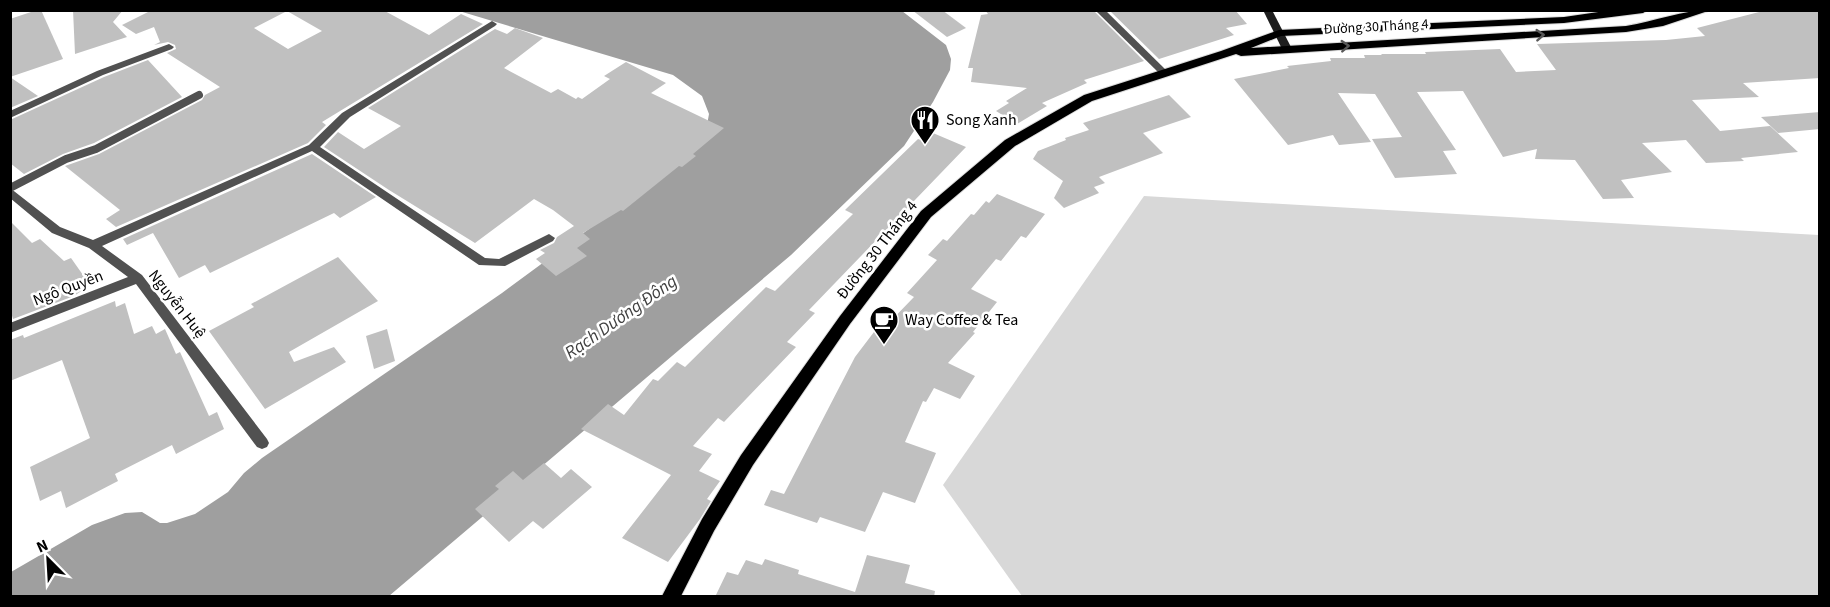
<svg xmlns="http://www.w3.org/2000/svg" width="1830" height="607" font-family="'Source Sans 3',sans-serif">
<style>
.green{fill:#d8d8d8}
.water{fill:#9f9f9f}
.building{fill:#c0c0c0;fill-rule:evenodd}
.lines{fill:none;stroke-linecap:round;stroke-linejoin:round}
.primary-casing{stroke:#dbdbdb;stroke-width:2}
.lane{stroke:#515151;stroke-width:8}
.street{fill:#515151;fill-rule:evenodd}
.secondary{fill:#1e1e1e;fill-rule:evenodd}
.primary{fill:#000;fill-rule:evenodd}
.oneway{stroke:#595959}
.labels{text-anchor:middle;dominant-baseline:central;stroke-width:5;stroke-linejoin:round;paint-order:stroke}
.far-street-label{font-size:14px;fill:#000;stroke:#fff}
.poi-label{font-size:16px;fill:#000;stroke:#fff;text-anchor:start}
.street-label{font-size:16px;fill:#000;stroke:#fff}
.water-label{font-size:18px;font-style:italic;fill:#404040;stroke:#fff}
</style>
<rect width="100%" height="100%" fill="#fff"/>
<!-- green -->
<path class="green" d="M1144,196L1819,235V596H1022L943,485Z"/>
<!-- water -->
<path class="water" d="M459,11H902L946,45L951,59L950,70L933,102L904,146L791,255L389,596H11V572L92,525L125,513L142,512L160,523H167L195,514L228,492L244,473L262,458L502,293L669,170L707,125L709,114L702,96L673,75Z"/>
<!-- building -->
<g class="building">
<path d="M37,10H41L63,59L10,77V19Z"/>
<path d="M73,10H123L113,22L127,37L75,54Z"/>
<path d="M152,10H383L429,35L461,14L483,24L322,122L326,125L308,143L116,227L106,219L120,210L65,166L99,154L202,100L205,95L220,87L167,53L176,49L175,45L168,42L154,45L160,42L154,27L136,34L122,25ZM287,11L322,31L288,49L254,28Z"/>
<path d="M912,10H942L966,28L947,37Z"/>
<path d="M985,10H1093L1144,61L1084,80L1087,83L1042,103L1047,106L1017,124L996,111L1009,103L1006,101L1027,88L971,82L973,68H968L981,15L988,14Z"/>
<path d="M1109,10H1235L1247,24L1226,28L1234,35L1159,59Z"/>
<path d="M1820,10V78L1743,83L1759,97L1692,100L1720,131L1770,126L1798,152L1741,158L1744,161L1706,163L1686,140L1642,143L1672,172L1621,180L1634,198L1603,199L1575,160L1535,159L1537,149L1503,157L1463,91L1417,92L1456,150L1443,151L1457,174L1395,178L1372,139L1402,137L1375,94L1338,93L1371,142L1339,145L1333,135L1288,145L1234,79L1289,68L1287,66L1331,61L1330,58H1365L1364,55H1382L1381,54H1426L1425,52L1500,49L1516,72L1556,70L1537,44L1666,40L1705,36L1697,28L1763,11Z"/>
<path d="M515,28L543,38L504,68L551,93L558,89L576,99L578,97L582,99L610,79L604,76L626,62L666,83L651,93L724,128L693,154L696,156L682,167L679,166L623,211L621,210L583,233L590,239L577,248L587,256L556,276L536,259L545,253L540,250L554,243L557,237L574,226L553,210L534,199L475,243L389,190L324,147L338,132L364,149L401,126L368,108L495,29L507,34Z"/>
<path d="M148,60L182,97L94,143L63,154L24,174L10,163V120L104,77Z"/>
<path d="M10,77L38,96L10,108Z"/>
<path d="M1169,95L1191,117L1143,133L1163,153L1099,177L1105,183L1094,187L1099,193L1064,208L1054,198L1063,181L1033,159L1038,151L1066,140L1065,138L1089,130L1083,123Z"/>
<path d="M1820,112V129L1778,133L1761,117Z"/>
<path d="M933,133L966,147L809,310L815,313L787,342L796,347L724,422L718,418L693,446L712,454L699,471L720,481L707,499L711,501L700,519L668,562L622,538L671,475L581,429L608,404L624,415L653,379L658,381L677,362L685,367L766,287L775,291L853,214L845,210L918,139L924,141Z"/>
<path d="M312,154L376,197L340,218L334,213L210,273L205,265L179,278L153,233L127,245L123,239Z"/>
<path d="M997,194L1045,214L1026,238L1021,236L1001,261L996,259L971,289L997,302L973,332L975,333L948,363L975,376L960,399L934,388L926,402L923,401L905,442L936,453L915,503L883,492L865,532L820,517L817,523L764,505L771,490L784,494L855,357L877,328L882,330L914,297L907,293L937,260L928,255L943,239L947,241L971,214L974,215L986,201L989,203Z"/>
<path d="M10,221L32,243L40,239L64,261L71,258L90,285L74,296L13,319L10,309Z"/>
<path d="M338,257L378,301L289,352L294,362L334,347L346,362L265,409L209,331L254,307L251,304Z"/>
<path d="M115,301L116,307L125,303L134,334L152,326L156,334L165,329L176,354L180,352L209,416L217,412L224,429L176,454L172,445L115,474L118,481L66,508L61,491L40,501L30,467L90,438L62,360L10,381V340L23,335L24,338Z"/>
<path d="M387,329L395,361L374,369L366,336Z"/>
<path d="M544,463L561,478L571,469L592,487L543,529L533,521L509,542L475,509L499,489L495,486L513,471L523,480Z"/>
<path d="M867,555L910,565L905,583L935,591L934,597H715L727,572L738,575L746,560L762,565L765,559L799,570L798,574L855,592Z"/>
</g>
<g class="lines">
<!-- primary casing -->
<g class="primary-casing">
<path id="primary" d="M1612,10H1648L1643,13L1564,23L1281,36L1251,48L1626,26C1655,21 1683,10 1711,10L1663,26L1626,32L1241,56L1236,54L1092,101L1015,146L931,217L850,324L753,465L714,531L681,596H662L702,519L741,455L840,316L921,211L1005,140L1084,95L1221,51L1279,30L1564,17Z"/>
</g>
<!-- lane -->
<path class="lane" d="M10,188L66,159L96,149L199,95"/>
<!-- street -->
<g class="street">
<path d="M1095,10H1105L1167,71V75H1161Z"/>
<path d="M492,21L497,24L495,26L350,117L320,147L485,258L499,259L549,234L555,238L553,241L505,266L479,265L312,151L102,246L142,275L267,439L269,443L267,447L262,449L257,447L136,284L10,333V323L128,277L89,248L52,233L10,198V188L60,227L93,240L309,145L342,113Z"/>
<path d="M169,44L174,47L172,49L103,75L10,118V111L97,71Z"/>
</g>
<!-- secondary -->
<path class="secondary" d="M1263,10H1272L1292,49L1290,51H1284L1282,49Z"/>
<!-- primary -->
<use href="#primary" class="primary"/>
</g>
<!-- one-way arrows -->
<defs><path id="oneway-chevron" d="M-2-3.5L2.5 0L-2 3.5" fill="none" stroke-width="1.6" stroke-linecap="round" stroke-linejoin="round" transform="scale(1.5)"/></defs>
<g class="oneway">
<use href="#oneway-chevron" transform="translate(1540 35) rotate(-4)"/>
<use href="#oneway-chevron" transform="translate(1345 46) rotate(-3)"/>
</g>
<!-- icons -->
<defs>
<g id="restaurant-pin" transform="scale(1.5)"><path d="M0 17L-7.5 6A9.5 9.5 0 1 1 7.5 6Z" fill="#000" stroke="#fff"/><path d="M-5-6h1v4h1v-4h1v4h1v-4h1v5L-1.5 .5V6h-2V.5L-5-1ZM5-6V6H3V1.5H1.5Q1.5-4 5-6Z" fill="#fff"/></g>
<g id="cafe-pin" transform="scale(1.5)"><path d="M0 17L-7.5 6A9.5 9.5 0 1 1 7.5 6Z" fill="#000" stroke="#fff"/><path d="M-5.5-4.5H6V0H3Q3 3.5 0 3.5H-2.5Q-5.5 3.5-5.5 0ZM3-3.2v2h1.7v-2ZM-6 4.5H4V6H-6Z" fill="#fff"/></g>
</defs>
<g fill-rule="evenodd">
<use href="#restaurant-pin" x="925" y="120"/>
<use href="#cafe-pin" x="884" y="320"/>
</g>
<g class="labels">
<!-- far-street labels -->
<g class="far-street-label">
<text transform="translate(1376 27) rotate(-3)">Đường 30 Tháng 4</text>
</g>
<!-- poi labels -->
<g class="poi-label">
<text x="946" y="120">Song Xanh</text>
<text x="905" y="320">Way Coffee &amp; Tea</text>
</g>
<!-- street labels -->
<g class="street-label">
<text transform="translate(877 250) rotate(-52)">Đường 30 Tháng 4</text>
<text transform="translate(68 288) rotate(-21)">Ngô Quyền</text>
<text transform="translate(177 304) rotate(52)">Nguyễn Huệ</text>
</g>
<!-- water labels -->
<g class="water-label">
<text transform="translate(621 317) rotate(-35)">Rạch Dương Đông</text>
</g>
</g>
<!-- border -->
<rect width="1830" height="607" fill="none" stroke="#000000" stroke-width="24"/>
<!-- north arrow -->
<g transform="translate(48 559) rotate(336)" stroke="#ffffff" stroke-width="4.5" paint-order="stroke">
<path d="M0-4.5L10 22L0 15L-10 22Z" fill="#000000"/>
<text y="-9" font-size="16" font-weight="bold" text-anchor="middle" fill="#000000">N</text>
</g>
</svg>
